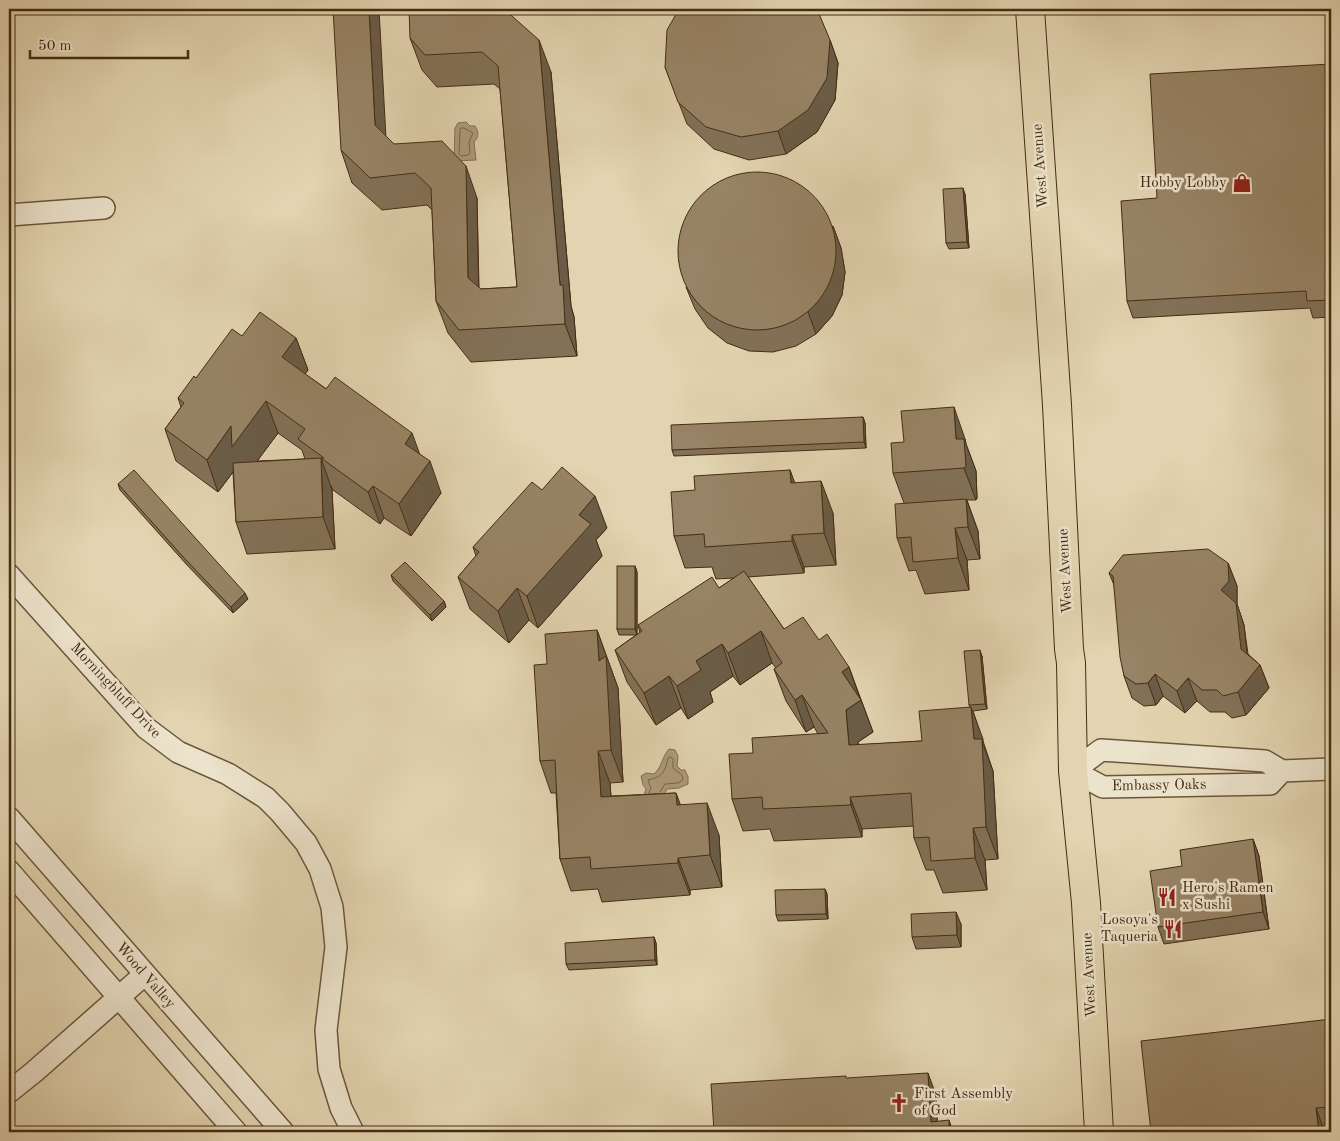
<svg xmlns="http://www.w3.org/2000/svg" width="1340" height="1141" font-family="'Old Standard TT',serif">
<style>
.water{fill:#ad9b7b;stroke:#836f51}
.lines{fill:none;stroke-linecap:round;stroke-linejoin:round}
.shore{stroke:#796447;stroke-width:1}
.minor-casing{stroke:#6c563a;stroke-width:24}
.major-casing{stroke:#452c13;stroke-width:30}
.minor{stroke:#ece3cc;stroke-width:21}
.major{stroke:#e2d4b0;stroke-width:28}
.wall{fill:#827157;stroke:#452c13;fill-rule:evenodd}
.shaded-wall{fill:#6a5c47;stroke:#452c13}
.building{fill:#978365;stroke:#452c13}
.labels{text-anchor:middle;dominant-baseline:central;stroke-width:5;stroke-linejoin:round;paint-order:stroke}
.street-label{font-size:15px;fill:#452c13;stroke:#ece3cc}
.poi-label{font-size:15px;fill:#452c13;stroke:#ece3cc;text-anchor:end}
</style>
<rect width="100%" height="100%" fill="#e2d4b0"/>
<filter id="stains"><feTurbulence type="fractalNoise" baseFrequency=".004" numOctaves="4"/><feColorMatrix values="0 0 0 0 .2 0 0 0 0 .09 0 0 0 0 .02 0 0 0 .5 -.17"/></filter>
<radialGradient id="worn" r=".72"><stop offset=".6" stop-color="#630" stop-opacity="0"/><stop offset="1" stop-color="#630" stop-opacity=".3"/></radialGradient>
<!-- water -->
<g class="water">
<path d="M466,122L470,126H475C479,132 479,137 474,142L476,160L454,161L455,128L458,123Z"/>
<path d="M669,749L675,750L678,756L677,766L681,770H685L688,777V784L679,788L667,789L664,795L642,800L646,789L643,785L641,776L646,773L654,774C663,766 661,758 669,749Z"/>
</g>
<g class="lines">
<!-- shore -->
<g class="shore">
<path d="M461,128H464L473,133L469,142L470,153L468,155L461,156L459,154L460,131Z"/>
<path d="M649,793L651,788L648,780C662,777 665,773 668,758L671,757L673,759V768L682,775L683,780L678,783L665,784L660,792"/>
</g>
<!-- minor casing -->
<g class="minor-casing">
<g id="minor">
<path d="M9,215L104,208"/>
<path d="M9,575L146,728L178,752L228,774L266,798L280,812L306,843L320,869L332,907L336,947L326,1030L329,1069L341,1108L353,1132"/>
<path d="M1282,771L1270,784L1103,787L1073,771L1101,750L1265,761L1282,771L1331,769"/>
<path d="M9,818L283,1132"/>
<path d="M9,871L236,1132"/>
<path d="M9,1092L34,1072L144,975"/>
</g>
</g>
<!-- major casing -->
<g class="major-casing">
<path id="major" d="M1030,9L1057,405L1069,649L1071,663L1073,771L1086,903L1099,1132"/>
</g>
<!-- minor -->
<use href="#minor" class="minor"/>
<!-- major -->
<use href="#major" class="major"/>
</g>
<!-- wall -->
<g class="wall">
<path d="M466,10L551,72L571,306L574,317L577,356L471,362L448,333L436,301L432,210L427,205L382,210L352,183L341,150L386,136L394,144L477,198L479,287L481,289L517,287L500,89L494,84L437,87L422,70L410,38Z"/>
<path d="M830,40L838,63L835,100L817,132L786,154L749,160L714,149L687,124L665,67Z"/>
<path d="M1331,64V317L1313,318L1310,308L1133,318L1127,301L1157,198Z"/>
<path d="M965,194L969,248L949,249L946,243Z"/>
<path d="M833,226L841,248L845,272L842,295L832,316L816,334L796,346L773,352L749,351L727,343L708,328L695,309L686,287Z"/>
<path d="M242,336L296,338L308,370L305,374L420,454L441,493L411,536L384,518L380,524L333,490L331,486L332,490L335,549L247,554L236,522L233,472L218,492L176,461L165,429L181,407L178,398L196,378ZM278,433L302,450L305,459L257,461Z"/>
<path d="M863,417L865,423L866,448L674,456L672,450Z"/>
<path d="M965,439L966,444L976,471L977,498L976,500H967L978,531L980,559L967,560L969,590L925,594L916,570L909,571L897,538L904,503L893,473Z"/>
<path d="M790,470L794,483L833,513L836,565L804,567V573L748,577L784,629L819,640L849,667L873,732L858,742V745L922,741L970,707L969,705L982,656L987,709L973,711L993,771L998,859L985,860L987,890L943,893L934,870H926L914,838V826L862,829V837L774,841L770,829L743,831L732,799L753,753L818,734L814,727L806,732L786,701L774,669L776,668L772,663L740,685L733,676L710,692L713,702L688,719L681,708L656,725L627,682L615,650L636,635H619L617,629L635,566L637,572V635L640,633L638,625L719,588L734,578L716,579L712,567L685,568L674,536L695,490Z"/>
<path d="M118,484L248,599L233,613L187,565L120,490Z"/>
<path d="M542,490L607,528L596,540L602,556L538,628L529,620L509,643L470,609L458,577L476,556L473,547Z"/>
<path d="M1228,563L1237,586V604L1244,625L1248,654L1260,665L1269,688L1246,715L1232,718L1225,712H1210L1197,701L1185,713L1163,696L1156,705L1144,706L1132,698L1124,676L1114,585L1109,573Z"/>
<path d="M391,575L444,601L446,607L432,621L393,581Z"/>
<path d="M597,630L618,688L623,782L610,783L611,796L676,793L680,805L719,835L722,887L690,890V895L602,902L598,889L571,891L560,859L556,793H551L540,761L547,664Z"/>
<path d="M1253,839L1259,856L1269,929L1164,944L1158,927Z"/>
<path d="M825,889L827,894L828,919L778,921L776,915Z"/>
<path d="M961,924V947L916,949L912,937Z"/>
<path d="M654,937L656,943L657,965L569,970L566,964Z"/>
<path d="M1331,1019V1126L1323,1127L1324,1132H1151Z"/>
</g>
<!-- shaded-wall -->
<g class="shaded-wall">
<path d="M369,9H379L387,157L375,125Z"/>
<path d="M539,40L551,72L571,306L574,317L577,356L565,324L560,285Z"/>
<path d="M830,40L838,63L835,100L817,132L786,154L778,131Z"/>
<path d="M466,166L477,198L479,310L468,278Z"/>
<path d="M963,188L965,194L969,248L967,242Z"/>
<path d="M833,226L841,248L845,272L842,295L832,316L816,334L808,312Z"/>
<path d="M296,338L308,370L293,389L282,357Z"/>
<path d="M266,401L278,433L244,479L239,464L218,492L207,460L231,426Z"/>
<path d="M954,407L965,439L966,444L976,471L977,498L976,500L964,468L956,439Z"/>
<path d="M863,417L865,423L866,448L864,442Z"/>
<path d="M412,433L424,466L405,444Z"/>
<path d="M321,458L332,490L335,549L323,517Z"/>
<path d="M430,461L441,493L411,536L399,504Z"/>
<path d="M790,470L802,502L791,483Z"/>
<path d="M821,481L833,513L836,565L824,533Z"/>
<path d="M373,486L384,518L380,524L368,492Z"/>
<path d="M595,496L607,528L596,540L602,556L538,628L527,596L579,515Z"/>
<path d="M966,499L978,531L980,559L968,527Z"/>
<path d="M955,528L967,560L969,590L958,558Z"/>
<path d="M792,535L804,567V573L792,541Z"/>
<path d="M1228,563L1237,586V604L1244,625L1249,672L1221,590Z"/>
<path d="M635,566L637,572V635L635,629Z"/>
<path d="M517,588L529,620L509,643L498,611Z"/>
<path d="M245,593L248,599L233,613L231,607Z"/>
<path d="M444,601L446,607L432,621L430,615Z"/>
<path d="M597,630L618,688L623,782L611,750L599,661Z"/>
<path d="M761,631L772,663L740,685L728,653Z"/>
<path d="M722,644L733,676L710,692L713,702L688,719L677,686L696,661Z"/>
<path d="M980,650L982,656L987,709L985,704Z"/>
<path d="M1260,665L1269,688L1246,715L1238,692Z"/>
<path d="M849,667L860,699L842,672Z"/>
<path d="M1155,674L1163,696L1156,705L1148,683Z"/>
<path d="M669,676L681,708L656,725L644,693Z"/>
<path d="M1188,678L1197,701L1185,713L1177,691Z"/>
<path d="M802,695L814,727L806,732L795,700Z"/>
<path d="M861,700L873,732L858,742L861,777L849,745L846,710Z"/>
<path d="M971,707L983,739V744L993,771L998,859L986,827L974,739Z"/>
<path d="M598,751L610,783L613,829L601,797Z"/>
<path d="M676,793L688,825L677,805Z"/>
<path d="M850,797L862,829V837L851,805Z"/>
<path d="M707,803L719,835L722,887L710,855Z"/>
<path d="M973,828L985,860L987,890L975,858Z"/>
<path d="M1253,839L1259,856L1269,929L1263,912Z"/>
<path d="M678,858L690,890V895L678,863Z"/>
<path d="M825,889L827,894L828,919L826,914Z"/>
<path d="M956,912L961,924V947L957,935Z"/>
<path d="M654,937L656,943L657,965L655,960Z"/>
<path d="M928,1073L936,1095L938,1132L931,1122Z"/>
<path d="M1316,1108L1323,1127L1324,1132H1319Z"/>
<path d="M949,1120L953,1132H949Z"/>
</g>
<!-- building -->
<g class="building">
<path d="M333,9H369L375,125L394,144L442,141L466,166L468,278L481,289L517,287L498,66L482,52L425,55L410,38L409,9H455V10L504,9L539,40L560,285H563L565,324L459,330L436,301L431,188L415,173L370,178L341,150Z"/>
<path d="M679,9H817L830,40L827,78L808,110L778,131L741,137L706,127L678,102L665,67L667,30Z"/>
<path d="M1331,64V300L1307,301L1306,291L1127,301L1121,201L1157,198L1150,74Z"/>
<circle cx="757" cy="251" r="79"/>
<path d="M963,188L967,242L946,243L943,189Z"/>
<path d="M260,312L296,338L282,357L326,389L335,377L412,433L405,444L430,461L399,504L373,486L368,492L321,458H324L298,439L305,429L266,401L232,447L231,426L207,460L165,429L184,403L178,398L194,376L196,378L232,329L242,336Z"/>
<path d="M954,407L956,439H964L966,466L964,468L893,473L891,443L904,442L901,411Z"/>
<path d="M863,417L864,442L672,450L671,425Z"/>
<path d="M321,458L323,517L236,522L233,463Z"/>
<path d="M562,467L595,496L579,515L591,524L527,596L517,588L498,611L458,577L479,552L473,547L532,482L542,490Z"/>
<path d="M134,470L245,593L231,607L185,559L118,484Z"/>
<path d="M790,470L791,483L821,481L824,533L792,535V541L705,547L704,534L674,536L671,492L695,490L694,476Z"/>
<path d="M966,499L968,527L955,528L958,558L913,562L911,537L897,538L895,504Z"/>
<path d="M1208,549L1228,563L1229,581L1221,590L1236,603L1241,649L1260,665L1238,692L1223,696L1217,690H1202L1188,678L1177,691L1155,674L1148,683L1136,684L1124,676L1120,657L1113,576L1109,573L1123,555Z"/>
<path d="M405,562L444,601L430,615L391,575Z"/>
<rect x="617" y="566" width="18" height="63"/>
<path d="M744,571L784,629L803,617L819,640L827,634L849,667L842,672L861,700L846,710L849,745L922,741L919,711L971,707L974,739H982L986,827L973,828L975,858L931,861L929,837L914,838L911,793L850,797L851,805L763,809L762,797L732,799L729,754L753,753L752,738L828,733L802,695L795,700L774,669L782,663L761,631L728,653L722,644L696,661L701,670L677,686L669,676L644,693L615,650L642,631L638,625L712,577L719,588Z"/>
<path d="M597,630L599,661L606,656L611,750L598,751L601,797L676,793L677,805L707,803L710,855L678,858V863L591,869L590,857L560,859L555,760L540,761L534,665L547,664L545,634Z"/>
<path d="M980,650L985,704L969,705L964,651Z"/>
<path d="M1253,839L1263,912L1158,927L1150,871L1182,866L1180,850Z"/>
<path d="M825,889L826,914L776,915L775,890Z"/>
<path d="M956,912L957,935L912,937L911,914Z"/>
<path d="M654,937L655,960L566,964L565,943Z"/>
<path d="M1331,1019V1107L1316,1108L1319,1132H1151L1141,1041Z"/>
<path d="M928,1073L931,1122L949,1120V1132H714L711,1084L846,1076V1078Z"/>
</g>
<!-- icons -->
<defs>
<g id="shop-bare" transform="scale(1.5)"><path d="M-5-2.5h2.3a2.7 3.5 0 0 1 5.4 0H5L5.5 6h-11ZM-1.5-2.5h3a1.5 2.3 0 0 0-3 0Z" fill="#8f2418" stroke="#ece3cc" stroke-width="2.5" paint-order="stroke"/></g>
<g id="restaurant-bare" transform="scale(1.5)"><path d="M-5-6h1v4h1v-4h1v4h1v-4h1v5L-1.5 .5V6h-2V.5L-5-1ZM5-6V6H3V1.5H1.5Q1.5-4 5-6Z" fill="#8f2418" stroke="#ece3cc" stroke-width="2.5" paint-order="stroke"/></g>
<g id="church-bare" transform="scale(1.5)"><path d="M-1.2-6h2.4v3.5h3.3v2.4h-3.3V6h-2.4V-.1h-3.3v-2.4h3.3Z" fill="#8f2418" stroke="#ece3cc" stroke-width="2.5" paint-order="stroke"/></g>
</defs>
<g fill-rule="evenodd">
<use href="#shop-bare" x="1242" y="183"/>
<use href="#restaurant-bare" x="1167" y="897"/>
<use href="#restaurant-bare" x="1173" y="929"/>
<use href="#church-bare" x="899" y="1103"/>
</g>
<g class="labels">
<!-- street labels -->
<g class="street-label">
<text transform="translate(1041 166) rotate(-94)">West Avenue</text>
<text transform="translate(1066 571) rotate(-93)">West Avenue</text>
<text transform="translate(115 691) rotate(47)">Morningbluff Drive</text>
<text transform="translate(1159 786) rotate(-1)">Embassy Oaks</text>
<text transform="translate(1090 975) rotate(-93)">West Avenue</text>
<text transform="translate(145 976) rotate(49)">Wood Valley</text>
</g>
<!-- poi labels -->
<g class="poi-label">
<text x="1227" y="183">Hobby Lobby</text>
<text x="1182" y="888" text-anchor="start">Hero's Ramen<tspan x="1182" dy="17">x Sushi</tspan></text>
<text x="1158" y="920">Losoya's<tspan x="1158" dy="17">Taqueria</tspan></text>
<text x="914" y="1094" text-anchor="start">First Assembly<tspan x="914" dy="17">of God</tspan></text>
</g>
</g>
<!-- margin -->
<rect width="1340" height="1141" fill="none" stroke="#e2d4b0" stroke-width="30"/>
<rect x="10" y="10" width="1320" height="1121" fill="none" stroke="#452c13" stroke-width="2.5"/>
<rect x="15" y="15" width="1310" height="1111" fill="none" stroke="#452c13"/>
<!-- scale -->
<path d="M30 50v8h158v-8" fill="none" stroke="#452c13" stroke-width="2.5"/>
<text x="38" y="50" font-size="15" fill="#452c13" stroke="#ece3cc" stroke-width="4" paint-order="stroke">50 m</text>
<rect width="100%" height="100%" filter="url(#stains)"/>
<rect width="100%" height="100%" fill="url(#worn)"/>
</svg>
